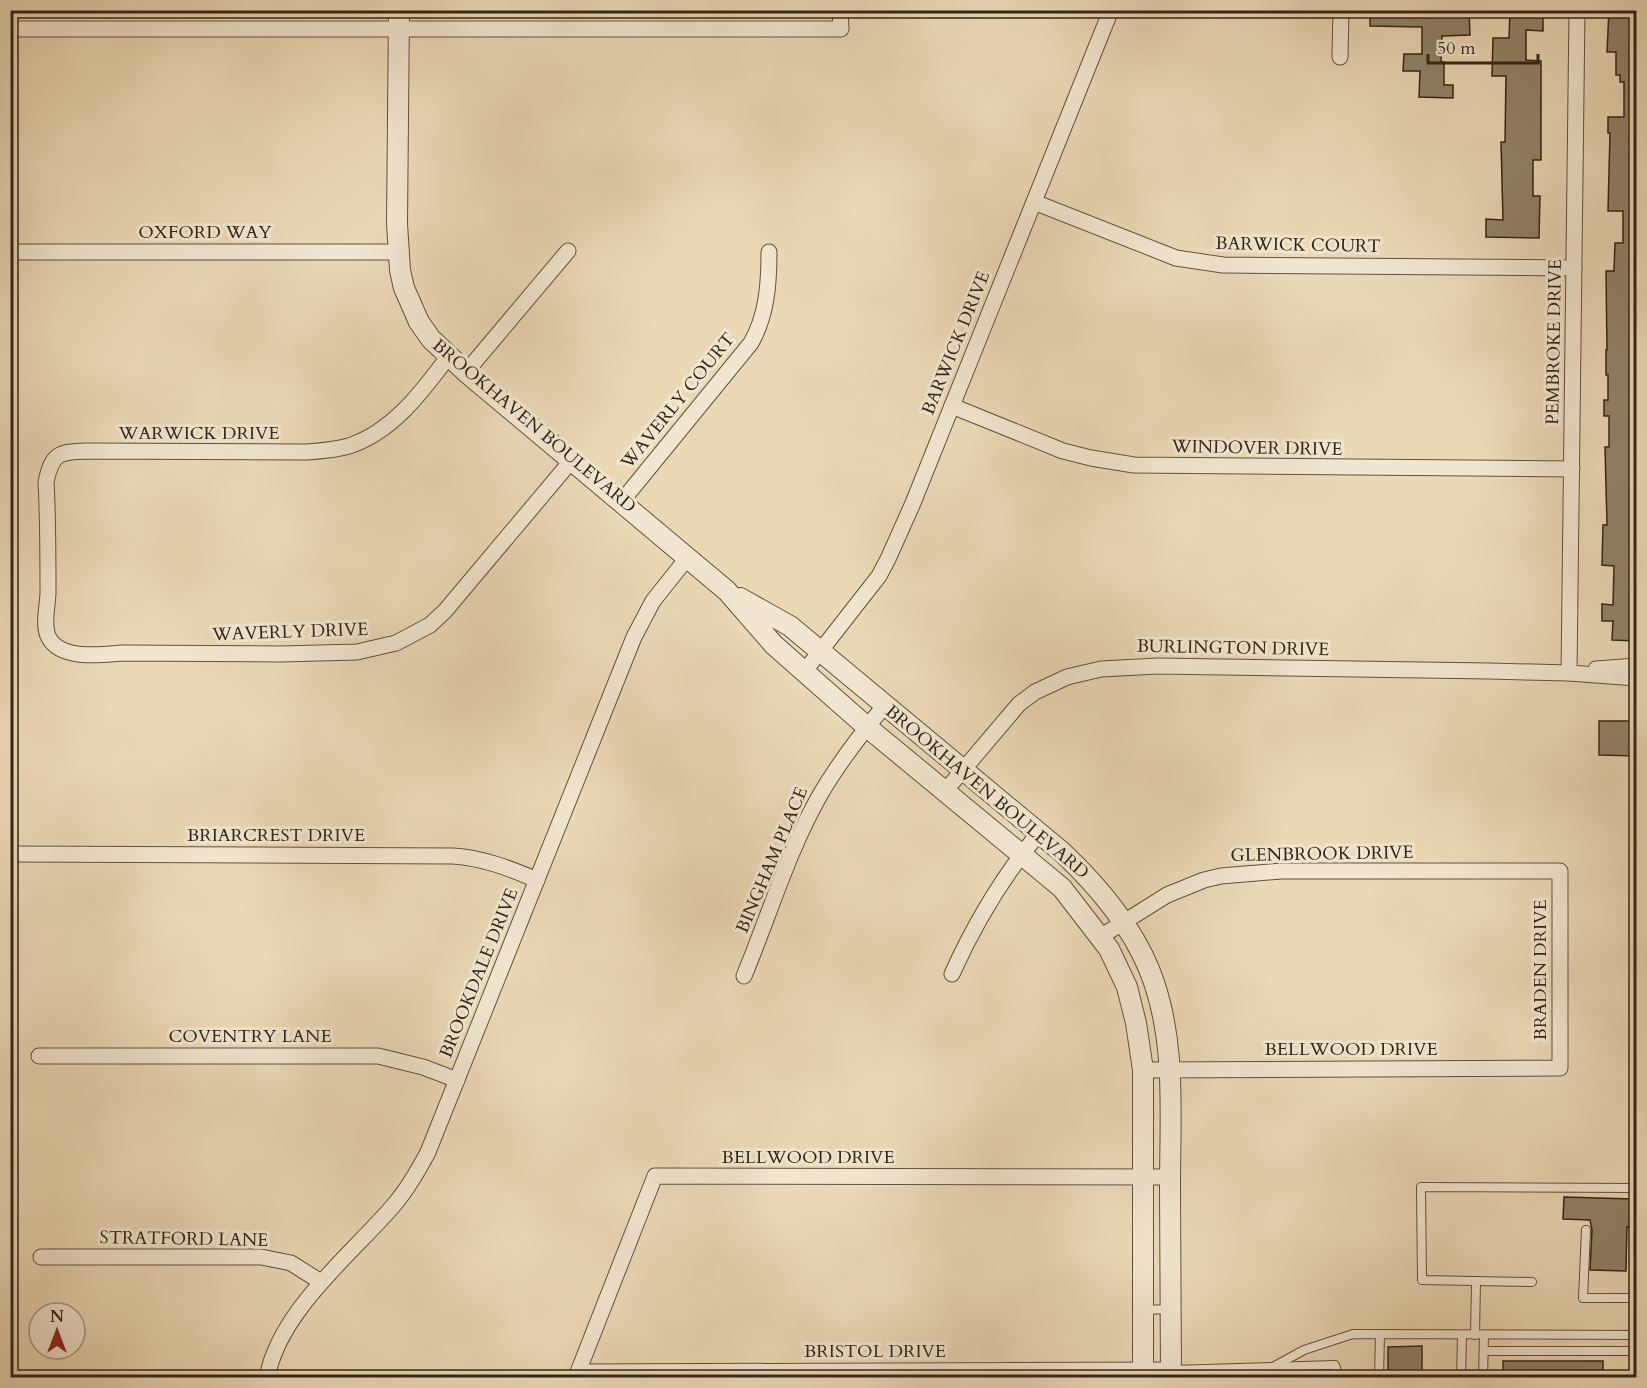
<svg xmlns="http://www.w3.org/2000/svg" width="1647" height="1388" font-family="Cardo,serif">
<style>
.building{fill:#92836a;stroke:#322617;stroke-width:1.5}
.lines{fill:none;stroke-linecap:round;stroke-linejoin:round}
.service-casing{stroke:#60533f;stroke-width:10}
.minor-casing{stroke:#60533f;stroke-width:17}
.tertiary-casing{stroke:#60533f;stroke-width:22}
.service{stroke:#f2e6d0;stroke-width:8}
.minor{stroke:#f2e6d0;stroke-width:15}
.tertiary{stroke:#f2e6d0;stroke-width:20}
.labels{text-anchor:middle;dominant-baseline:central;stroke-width:6;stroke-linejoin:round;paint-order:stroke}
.street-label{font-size:18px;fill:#322617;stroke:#f2e6d0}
</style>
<rect width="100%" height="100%" fill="#ebd9b6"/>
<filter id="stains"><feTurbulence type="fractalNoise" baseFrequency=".00333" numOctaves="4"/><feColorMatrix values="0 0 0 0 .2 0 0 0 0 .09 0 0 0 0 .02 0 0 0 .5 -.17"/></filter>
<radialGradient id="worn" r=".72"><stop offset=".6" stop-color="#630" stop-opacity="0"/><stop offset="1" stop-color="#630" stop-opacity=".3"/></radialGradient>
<!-- building -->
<g class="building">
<path d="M1370,10H1469L1470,35L1442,36L1441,62H1444V85H1453V98L1419,97L1420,71H1403L1404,54H1422V27L1370,26Z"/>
<path d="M1510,10H1535V14H1543V31L1526,30V60L1541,61V160H1533V196H1540L1539,238L1486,237V219L1503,220L1501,142H1505L1506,76H1492L1493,38H1509Z"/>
<path d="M1609,10H1636V318H1634L1635,355H1636V641L1612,640L1613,621H1602V604L1613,605L1614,566L1602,565L1603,525H1607L1605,447H1609V416H1604V400H1608V375H1606V350H1607L1606,271H1614L1615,243H1623V211H1608L1610,133H1608V117H1624V82H1620V75H1616V52H1607Z"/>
<path d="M1599,721H1636V756L1599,755Z"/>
<path d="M1564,1197L1633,1199L1632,1228L1627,1227L1626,1271L1590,1270L1592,1230L1590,1220L1563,1219Z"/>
<path d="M1422,1346V1377H1388V1347Z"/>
<rect x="1503" y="1361" width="100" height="16"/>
</g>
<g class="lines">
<!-- service casing -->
<g class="service-casing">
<g id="service">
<path d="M1586,1230L1583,1298H1634L1635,1378"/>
<path d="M1532,1282L1422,1280L1421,1187L1636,1188"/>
<path d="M1144,1310L1169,1309"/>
<path d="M1475,1335L1476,1281"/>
<path d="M1484,1351H1635"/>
<path d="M1273,1367L1304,1350L1353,1334L1636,1335"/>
<path d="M1172,1370L1335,1365L1339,1378"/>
<path d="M1379,1378L1380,1334"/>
<path d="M1461,1378L1462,1335"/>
<path d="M1483,1378L1484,1335"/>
</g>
</g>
<!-- minor casing -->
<g class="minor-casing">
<g id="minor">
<path d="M10,29H841L840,10"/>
<path d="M1340,57L1341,10"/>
<path d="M1034,202L1176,258L1223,265L1574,268"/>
<path d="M10,252H399"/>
<path d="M448,357C422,392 392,432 349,446C335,450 321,451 307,452L86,451C59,452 52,453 46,482C48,518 48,555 48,592C48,605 42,626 49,638C61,660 101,655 121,653L281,654L357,652L396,643L430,625L445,611L572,460"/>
<path d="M466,372L568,251"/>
<path d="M952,406L1063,451L1091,458L1134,465L1572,469"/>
<path d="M622,501L751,343C767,315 769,283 769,252"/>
<path d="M1596,669L1636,666"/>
<path d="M804,672L879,576L888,559L913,503L1111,10"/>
<path d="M1569,673L1577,10"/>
<path d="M946,790L1019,704L1035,692L1067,677L1101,669L1158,666L1489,671L1569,673L1636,678"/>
<path d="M10,854L453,856C483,858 509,868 537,880"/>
<path d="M1100,937L1167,895L1204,880L1221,876L1281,871H1560V1068L1143,1070"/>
<path d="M952,974C975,923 1003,876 1039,833"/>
<path d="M744,976C769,916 788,851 820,795C839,762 861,734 885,705"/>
<path d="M39,1056H378L423,1067L457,1080"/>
<path d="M1170,1177L655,1176L578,1372L1171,1370"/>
<path d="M41,1257H261L291,1263L321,1282"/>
<path d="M267,1378C279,1311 351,1255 393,1206C407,1190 418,1171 428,1152L634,637L653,601L688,557"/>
</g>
</g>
<!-- tertiary casing -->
<g class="tertiary-casing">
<g id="tertiary">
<path d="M399,10L397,224L400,270L404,288L419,322L431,339L466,372L727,591L774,645L867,727L1062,888L1109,949L1127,987L1136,1023L1143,1070V1378"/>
<path d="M740,598L790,626L1062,852C1097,885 1130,923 1149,969C1177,1037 1170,1114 1170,1186C1170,1250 1171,1314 1171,1378"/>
</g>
</g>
<!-- service -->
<use href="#service" class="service"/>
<!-- minor -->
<use href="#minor" class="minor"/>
<!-- tertiary -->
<use href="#tertiary" class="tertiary"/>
</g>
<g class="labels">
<!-- street labels -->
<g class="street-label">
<text x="205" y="232">OXFORD WAY</text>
<text transform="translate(1298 245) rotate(1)">BARWICK COURT</text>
<text transform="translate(1554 342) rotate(-89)">PEMBROKE DRIVE</text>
<text transform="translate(956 343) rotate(-68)">BARWICK DRIVE</text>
<text transform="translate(678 401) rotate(-51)">WAVERLY COURT</text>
<text transform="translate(534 426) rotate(40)">BROOKHAVEN BOULEVARD</text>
<text x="199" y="433">WARWICK DRIVE</text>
<text transform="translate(1257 448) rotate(1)">WINDOVER DRIVE</text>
<text transform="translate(290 632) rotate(-2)">WAVERLY DRIVE</text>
<text transform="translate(1233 648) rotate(1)">BURLINGTON DRIVE</text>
<text transform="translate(987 792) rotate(40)">BROOKHAVEN BOULEVARD</text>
<text x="276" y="835">BRIARCREST DRIVE</text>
<text transform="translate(1322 854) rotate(-1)">GLENBROOK DRIVE</text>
<text transform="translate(772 860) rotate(-67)">BINGHAM PLACE</text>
<text transform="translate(1540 970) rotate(-90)">BRADEN DRIVE</text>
<text transform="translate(479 973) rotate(-68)">BROOKDALE DRIVE</text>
<text x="250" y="1036">COVENTRY LANE</text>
<text x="1351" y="1049">BELLWOOD DRIVE</text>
<text x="808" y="1157">BELLWOOD DRIVE</text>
<text transform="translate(184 1239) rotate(1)">STRATFORD LANE</text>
<text x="875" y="1351">BRISTOL DRIVE</text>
</g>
</g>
<!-- margin -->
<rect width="1647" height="1388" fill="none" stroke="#ebd9b6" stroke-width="36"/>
<rect x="12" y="12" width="1623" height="1364" fill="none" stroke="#322617" stroke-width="3"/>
<rect x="18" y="18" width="1611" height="1352" fill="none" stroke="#322617" stroke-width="1.5"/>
<!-- north arrow -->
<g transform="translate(57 1331)"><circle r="28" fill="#f2e6d0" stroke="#a59986" stroke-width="1.5"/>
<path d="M0-4.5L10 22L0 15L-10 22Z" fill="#8f2418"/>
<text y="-9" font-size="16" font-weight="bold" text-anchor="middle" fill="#322617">N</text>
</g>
<!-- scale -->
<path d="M1428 54v9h110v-9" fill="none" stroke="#322617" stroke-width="3"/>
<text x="1437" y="54" font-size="18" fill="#322617" stroke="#f2e6d0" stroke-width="4.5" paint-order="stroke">50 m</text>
<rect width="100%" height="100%" filter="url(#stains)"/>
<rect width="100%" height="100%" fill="url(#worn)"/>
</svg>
